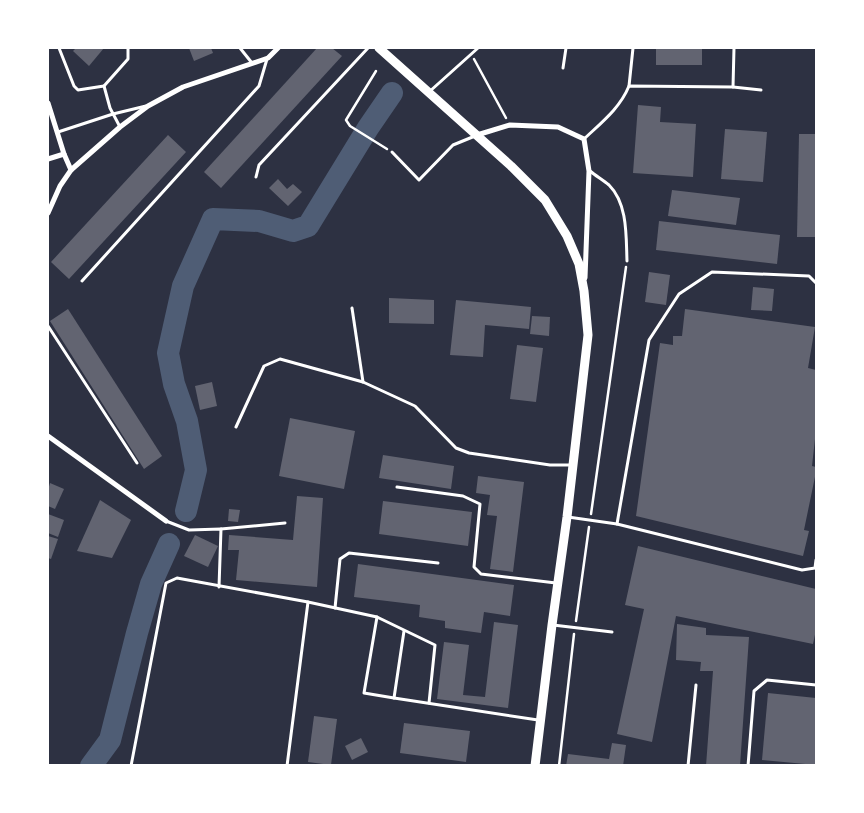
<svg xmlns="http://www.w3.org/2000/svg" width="864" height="813" font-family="'Nunito Sans',sans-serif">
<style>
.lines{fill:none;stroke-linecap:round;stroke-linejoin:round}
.river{stroke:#4f5d75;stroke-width:22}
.building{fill:#626471}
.path{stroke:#fff;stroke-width:2.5}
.service{stroke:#fff;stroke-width:3}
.minor{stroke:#fff;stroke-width:5}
.primary{stroke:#fff;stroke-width:9}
</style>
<rect width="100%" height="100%" fill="#2d3142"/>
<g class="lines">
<!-- river -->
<g class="river">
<path d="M186,511L196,470L187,421L174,384L168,353L183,286L213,219L259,221L293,231L308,226L368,128L392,93"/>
<path d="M91,766L110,740L137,633L151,584L169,544"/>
</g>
</g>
<!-- building -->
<g class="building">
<path d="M76,48H104L89,66L73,51Z"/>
<path d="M189,48H211L213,53L194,61Z"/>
<path d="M317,48H332L342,56L221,188L204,172Z"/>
<rect x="656" y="48" width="46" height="17"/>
<path d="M638,105L661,107L660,122L696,124L693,177L633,173Z"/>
<path d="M725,129L767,132L763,182L721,179Z"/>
<path d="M799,134H816V237H797Z"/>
<path d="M168,135L186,152L69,279L51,262Z"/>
<path d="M278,179L287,189L293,184L302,192L288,206L269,188Z"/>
<path d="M672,190L740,198L736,225L668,216Z"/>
<path d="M659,221L780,235L777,264L656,250Z"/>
<path d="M649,272L670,275L666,305L645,302Z"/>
<path d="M753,287L774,289L772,311L751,310Z"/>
<path d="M389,298L434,300V324L389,323Z"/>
<path d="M456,300L531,307L529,329L485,325L483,357L450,355Z"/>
<path d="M68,309L162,456L144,469L50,321Z"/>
<path d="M685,309L815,327L808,368L816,370V430L812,466L816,467V472L804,530L809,531L803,556L636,516L660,343L673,345V336H682Z"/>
<path d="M532,316L550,317L549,336L530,334Z"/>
<path d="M517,345L543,348L536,402L510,399Z"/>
<path d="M212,382L217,406L200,410L195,386Z"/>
<path d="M290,418L355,431L344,489L279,476Z"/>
<path d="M383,455L454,466L451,489L379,478Z"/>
<path d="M478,476L524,482L513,572L490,569L497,516L487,515L490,495L476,493Z"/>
<path d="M50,483L64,489L55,509L48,506V490Z"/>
<path d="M297,496L323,498L317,587L236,580L239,550H228L229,535L293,540Z"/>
<path d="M100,500L131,520L112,558L77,551Z"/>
<path d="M383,501L472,512L468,546L379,534Z"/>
<path d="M229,509L240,510L238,522L228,521Z"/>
<path d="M48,514L64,520L58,537L48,533Z"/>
<path d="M195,535L218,546L208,567L184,556Z"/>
<path d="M48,536L58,539L51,559L48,558Z"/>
<path d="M638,546L816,589V630L813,644L676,616L652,742L617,734L644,609L625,605Z"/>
<path d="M358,564L514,585L510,616L484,612L481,633L445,628V621L419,617L420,605L354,597Z"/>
<path d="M494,622L518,625L508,708L437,699L444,642L469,645L463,695L485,697Z"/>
<path d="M677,624L706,628V635L749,637L740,766H706L713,671H700L701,662L676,660Z"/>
<path d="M768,693L816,698V765L762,760Z"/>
<path d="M314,716L337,719L331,765L308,762Z"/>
<path d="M404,723L470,731L466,762L400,753Z"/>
<path d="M361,738L368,752L352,760L345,746Z"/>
<path d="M612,743L626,745L623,766H566L568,754L609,759Z"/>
</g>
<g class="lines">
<!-- path -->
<g class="path">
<path d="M474,59L506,118"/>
<path d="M376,71L346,120L350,126L387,149"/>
<path d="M591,514L626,267"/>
<path d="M576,621L589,527"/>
<path d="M559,766L574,634"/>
</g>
<!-- service -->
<g class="service">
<path d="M59,48L74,86L78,90L104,86L110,108L120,127"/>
<path d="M240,48L252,63"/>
<path d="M563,68L566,48"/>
<path d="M104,86L128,59V48"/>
<path d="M629,86L633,48"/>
<path d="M733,87L761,90"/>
<path d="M429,92L478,48"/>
<path d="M58,132L113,114L146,106"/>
<path d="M584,139C602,122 620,108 629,86L733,87L734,48"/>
<path d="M392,152L419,180L453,145L475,136"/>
<path d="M590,171C596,176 603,180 609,185C628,204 626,237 627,261"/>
<path d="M256,177L259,165L368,48"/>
<path d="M82,281L259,86L267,59"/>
<path d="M352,308L363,382"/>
<path d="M48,326L137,463"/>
<path d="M236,427L264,366L280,359L363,382L415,406L456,448L469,453L550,465H572"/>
<path d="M397,487L463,496L480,504L474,567L481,574L556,583"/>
<path d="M568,517L617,524L802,570L815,568L816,560"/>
<path d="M166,521L189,530L221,529L219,587"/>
<path d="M617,524L649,340L679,294L712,272L809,276L816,283"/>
<path d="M221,529L285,523"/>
<path d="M335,608L340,559L349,553L438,563"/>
<path d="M377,617L364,693L394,698"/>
<path d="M553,625L612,632"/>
<path d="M404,631L394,698L538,720"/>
<path d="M131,766L166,583L177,578L308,602L377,617L435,645L429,703"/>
<path d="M287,766L308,602"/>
<path d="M688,766L696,685"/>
<path d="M748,766L754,691L767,680L816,685"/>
</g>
<!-- minor -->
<g class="minor">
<path d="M48,103L64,154L71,170"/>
<path d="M477,135L510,125L558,127L584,139L589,171L585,278"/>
<path d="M48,159L64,154"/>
<path d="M48,213L60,186L71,170L120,127L148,106L183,87L268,58L278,48"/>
<path d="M48,436L166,521"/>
</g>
<!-- primary -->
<path class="primary" d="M379,48L511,166L545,200L567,236L579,264L584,291L588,335L567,517L552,625L535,766"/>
</g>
<!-- border -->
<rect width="864" height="813" fill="none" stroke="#ffffff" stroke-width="98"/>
</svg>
